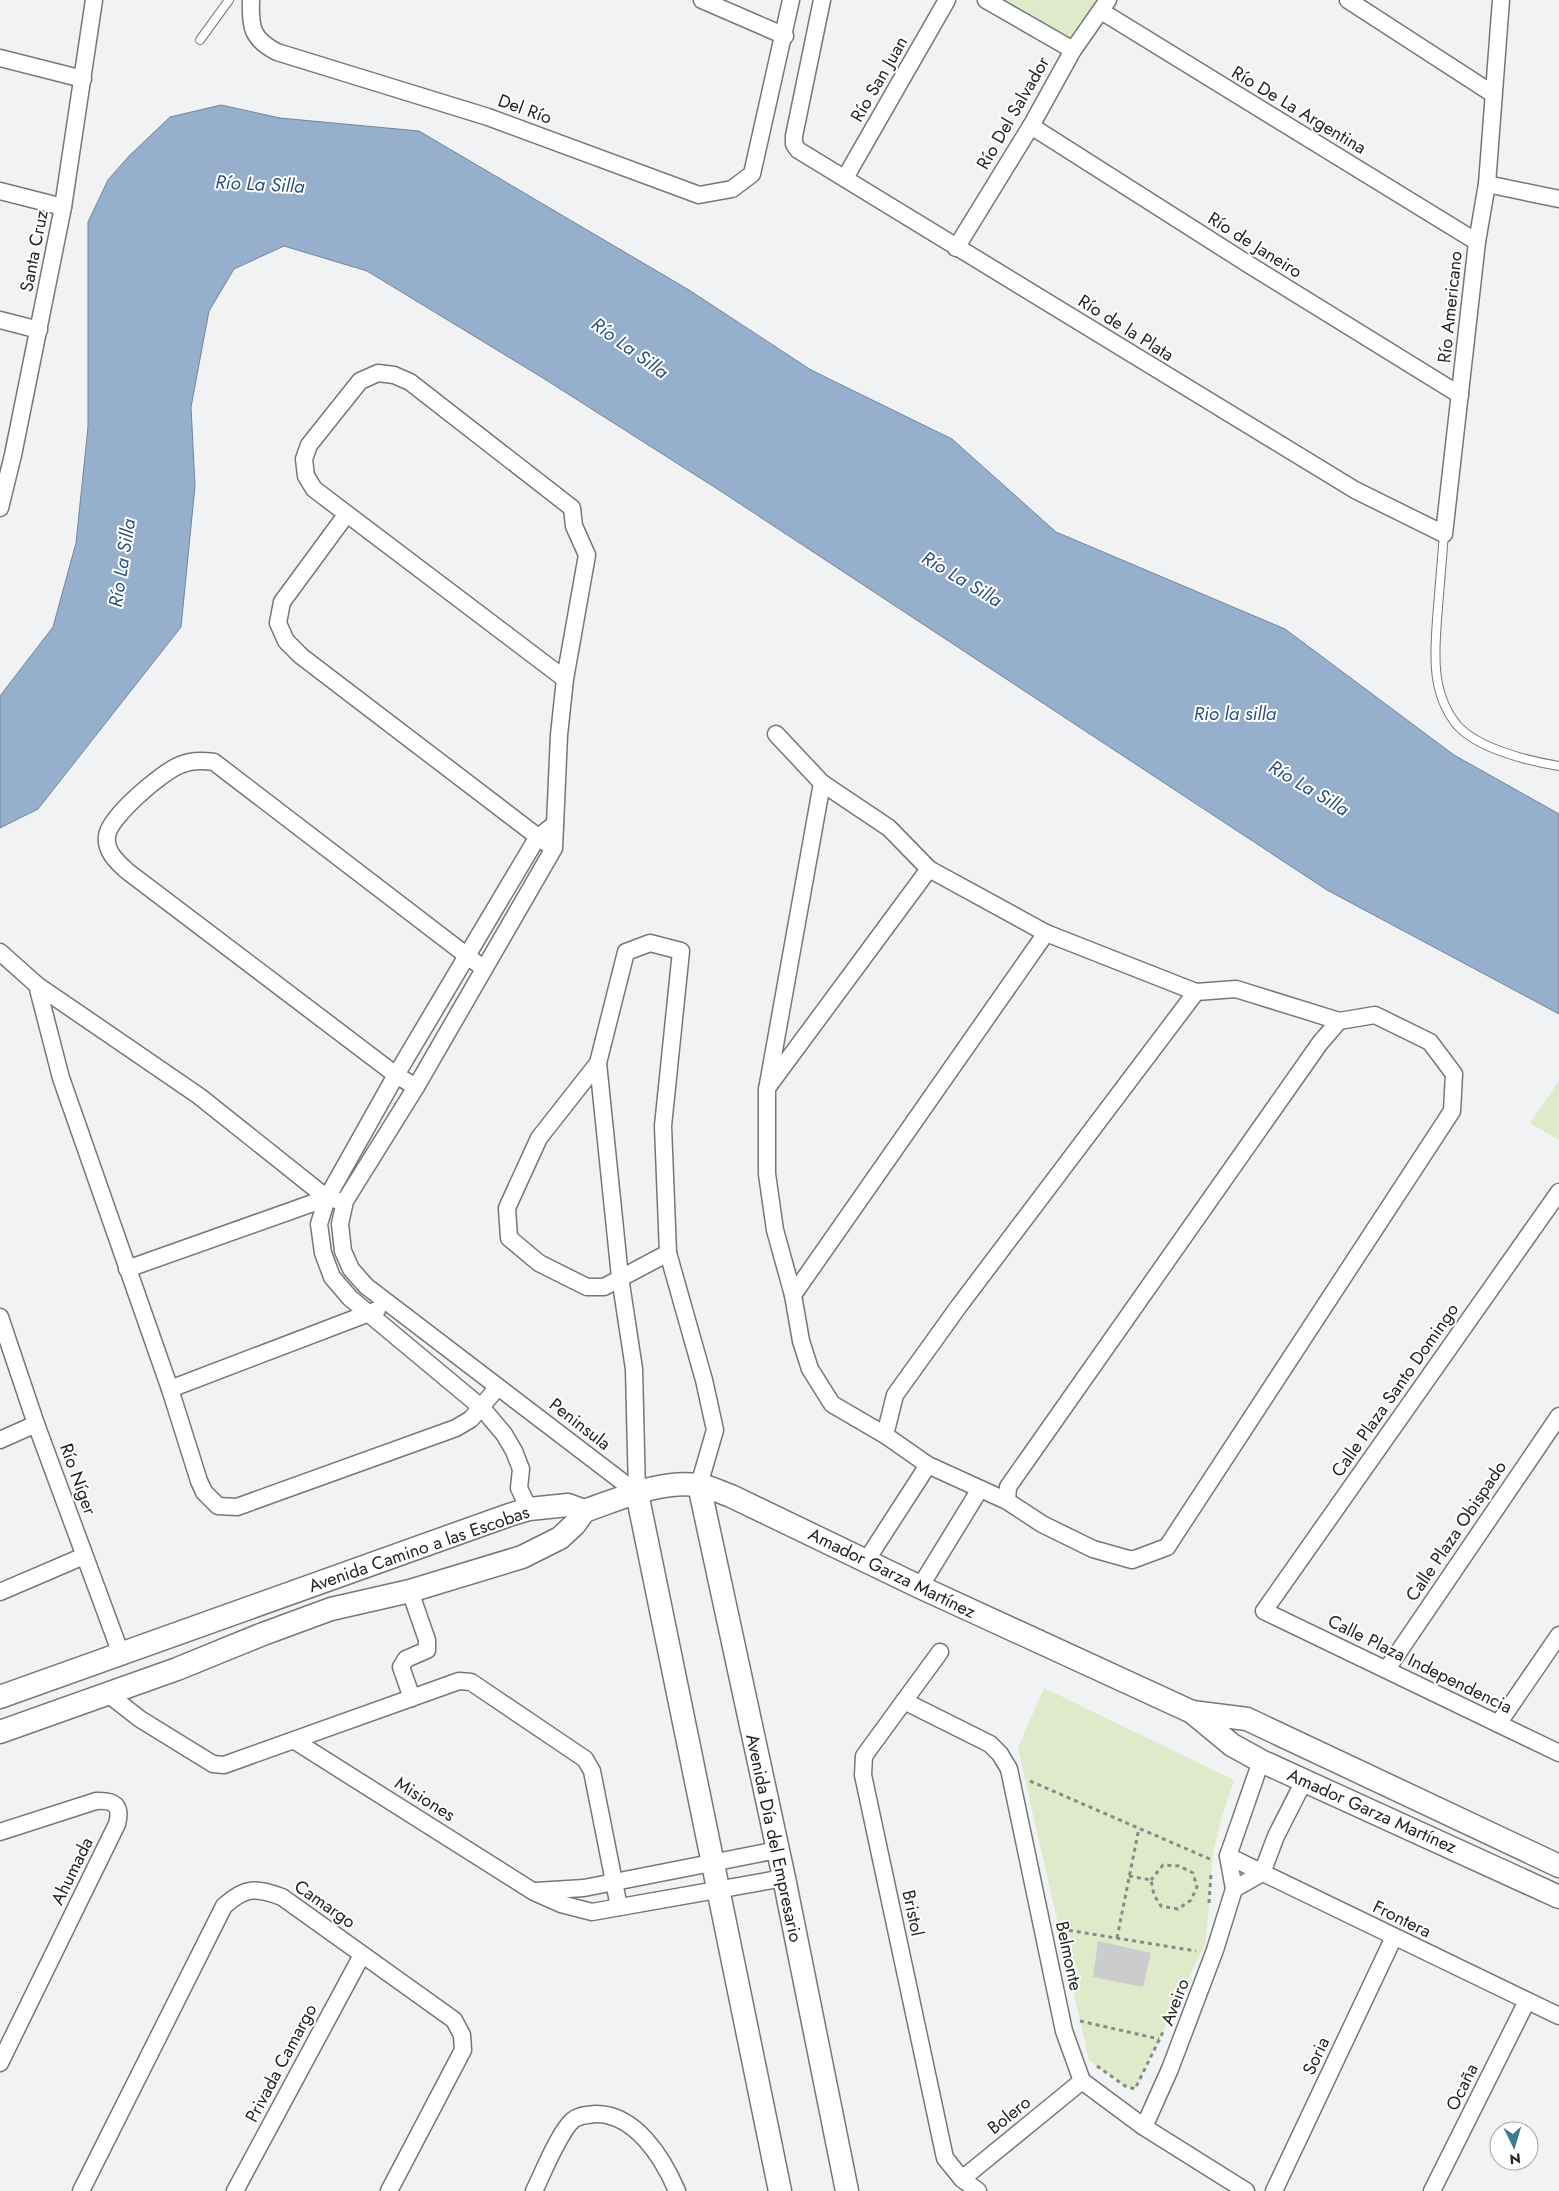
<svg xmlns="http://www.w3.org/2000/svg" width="1559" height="2191" font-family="Jost,sans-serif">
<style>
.green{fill:#dfeacb}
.water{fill:#95afcd;stroke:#73859b}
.building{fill:#cccbce}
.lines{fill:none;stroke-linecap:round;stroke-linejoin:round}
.lane-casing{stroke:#757779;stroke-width:10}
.street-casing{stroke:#757779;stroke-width:19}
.secondary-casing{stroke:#757779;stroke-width:25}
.path{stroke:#87898a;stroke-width:3;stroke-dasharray:4 4;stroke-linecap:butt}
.lane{stroke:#fff;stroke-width:8}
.street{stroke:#fff;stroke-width:16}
.secondary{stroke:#fff;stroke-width:22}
.labels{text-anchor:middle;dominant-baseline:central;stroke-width:4;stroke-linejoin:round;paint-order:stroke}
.street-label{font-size:18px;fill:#232425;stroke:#fff}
.water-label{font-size:19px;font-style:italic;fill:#2a5079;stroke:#fff}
</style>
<rect width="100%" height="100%" fill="#f0f2f4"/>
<!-- green -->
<g class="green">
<path d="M986,0H1108L1073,50Z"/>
<path d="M1559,1081V1140L1530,1123Z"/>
<path d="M1044,1688L1234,1780L1221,1820L1213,1853L1206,1942L1135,2089L1125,2086L1089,2060L1018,1748Z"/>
</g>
<!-- water -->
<path class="water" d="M221,105L280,118L419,131L689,290L811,370L952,439L1056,532L1285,629L1454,755L1559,814V1014L1327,890L719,490L543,378L367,271L284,246L234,269L209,311L191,407L195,486L181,627L38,809L0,828V696L53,627L76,543L88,427V222L108,180L129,156L170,117Z"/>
<!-- building -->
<path class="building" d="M1098,1941L1151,1953L1143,1987L1093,1977Z"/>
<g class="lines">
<!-- lane casing -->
<g class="lane-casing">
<g id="lane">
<path d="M200,40L229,0"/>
<path d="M1444,534C1442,559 1440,583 1438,607C1435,647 1429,691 1457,725C1478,749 1529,761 1559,766"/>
</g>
</g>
<!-- street casing -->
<g class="street-casing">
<g id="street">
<path d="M251,0C250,28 252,39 277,52L488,117L699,195L732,189L752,174L791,0"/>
<path d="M702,0L785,36"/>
<path d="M822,0L794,136V144L798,150L1355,490L1444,534L1477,242L1487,184L1501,0"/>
<path d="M986,0L1073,50"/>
<path d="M1348,0L1493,94"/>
<path d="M1101,11L1477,242"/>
<path d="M0,58L83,79"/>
<path d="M1031,126L1248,264L1460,395"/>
<path d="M845,178L947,0"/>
<path d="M1487,184L1559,199"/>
<path d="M0,191L63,207"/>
<path d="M956,248L1031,126L1073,50L1108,0"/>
<path d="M0,320L39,330"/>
<path d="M0,508L13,455L63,207L94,0"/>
<path d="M346,515L282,602L278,623L286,641L301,656L546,843"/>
<path d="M565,679L314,489L306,476L304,459L309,445L360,381L378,373L394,375L410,382L572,508L574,526L587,555L565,679L559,735L554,848L416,1087L345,1201L340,1224L343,1251L351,1269L366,1286L637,1493"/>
<path d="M776,734L822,783L889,828L929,869L1046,933L1196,992L1236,989L1339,1021"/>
<path d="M0,952L37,985L199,1096L327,1198L336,1200"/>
<path d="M37,985L61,1078L170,1389L199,1481L204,1492L218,1506L237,1507L456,1428L471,1419L497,1388"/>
<path d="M598,1063L539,1138L507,1208L509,1238L539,1263L587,1287H604L668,1253"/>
<path d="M768,1084L822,783"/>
<path d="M416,1087L396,1075L127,871C117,862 105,851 107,836C109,817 162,772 180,765C191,760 201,760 214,762L483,968"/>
<path d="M1559,1192L1264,1611L1559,1753"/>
<path d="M127,1269L327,1198"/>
<path d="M793,1295L775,1230L767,1174V1088L929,869"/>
<path d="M0,1317L36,1424L121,1654"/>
<path d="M170,1389L377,1310"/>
<path d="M885,1435L832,1404L810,1369L801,1341L793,1295L1046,933"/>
<path d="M0,1440L36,1424"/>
<path d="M637,1493L634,1369L620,1277L598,1063L626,952L650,943L681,951L663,1126L668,1253L704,1380L715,1430L699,1485"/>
<path d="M1007,1501L1008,1487L1320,1043L1339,1021L1375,1015L1430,1042L1454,1074L1452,1111L1167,1547L1132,1560L1093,1549L1042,1524L1007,1501L928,1465L885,1435L895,1395L959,1306L1196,992"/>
<path d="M529,1509L519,1488L521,1469L514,1451L504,1434L482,1408L350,1298L332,1277L323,1253L319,1224L327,1198L396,1075L537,838L555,824"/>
<path d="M866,1561L928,1465"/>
<path d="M920,1587L980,1489"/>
<path d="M410,1591L427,1640V1650L406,1659L401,1667L412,1698"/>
<path d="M0,1592L84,1556"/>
<path d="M940,1652L864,1756L863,1775L945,2158L962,2179L978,2191"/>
<path d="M1387,1669L1559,1416"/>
<path d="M108,1694L140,1719L213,1764L224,1765L459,1681L471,1682L585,1759L592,1771L619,1907"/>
<path d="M904,1701L990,1744L1000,1754L1009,1769L1064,2031L1082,2081L1144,2127L1246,2191"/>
<path d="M1498,1724L1559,1635"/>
<path d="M295,1741L534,1892L561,1904L592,1912L784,1878"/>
<path d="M0,1832L96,1801C114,1800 122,1805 117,1824L0,2063"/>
<path d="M1228,1856L1559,2016"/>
<path d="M1234,1889L1262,1873L1276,1836L1304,1781"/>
<path d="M536,1891L584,1888L777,1850"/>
<path d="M1144,2127L1170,2069L1215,1950L1234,1889L1228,1856L1261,1761"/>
<path d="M962,2179L1082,2081"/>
<path d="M81,2191L224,1906C245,1887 256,1887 282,1897L454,2020L462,2035L463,2050L389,2191"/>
<path d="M235,2191L362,1955"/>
<path d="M534,2191C543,2173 559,2132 573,2120C579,2115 587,2115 595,2114C635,2113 663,2158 677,2191"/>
<path d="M1274,2191L1394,1937"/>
<path d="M1432,2191L1527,2001"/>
</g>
</g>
<!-- secondary casing -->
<g class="secondary-casing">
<g id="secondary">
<path d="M699,1485L784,1878L847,2191"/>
<path d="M637,1493L780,2191"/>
<path d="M584,1511C620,1499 659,1480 698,1485C708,1486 720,1492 731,1496L920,1587L1192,1712L1232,1745L1261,1761L1559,1897"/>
<path d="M0,1697L509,1515L529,1509L568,1505L584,1511"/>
<path d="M1192,1712L1247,1719L1559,1866"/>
<path d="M0,1732L177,1669L263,1634L331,1609L410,1591L522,1557L560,1538L575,1524L584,1511"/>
</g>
</g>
<!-- path -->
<g class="path">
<path d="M1030,1781L1212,1860"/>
<path d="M1129,1876L1151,1880L1154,1895L1161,1906L1178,1909L1191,1900L1197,1887L1193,1873L1179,1866L1163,1865L1151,1880"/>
<path d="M1209,1903L1211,1874"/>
<path d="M1061,1929L1196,1951"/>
<path d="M1117,1938L1139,1828"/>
<path d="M1080,2021L1159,2039"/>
<path d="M1097,2066L1125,2086L1135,2089L1164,2030"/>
</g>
<!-- lane -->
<use href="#lane" class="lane"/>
<!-- street -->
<use href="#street" class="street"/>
<!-- secondary -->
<use href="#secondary" class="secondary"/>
</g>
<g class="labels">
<!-- street labels -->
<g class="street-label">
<text transform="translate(879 79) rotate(-60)">Río San Juan</text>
<text transform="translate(525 109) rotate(20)">Del Río</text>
<text transform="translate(1299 110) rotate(31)">Río De La Argentina</text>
<text transform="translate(1013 113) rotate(-60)">Río Del Salvador</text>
<text transform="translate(1255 245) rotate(32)">Río de Janeiro</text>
<text transform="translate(34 251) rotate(-79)">Santa Cruz</text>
<text transform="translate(1450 307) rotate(-84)">Río Americano</text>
<text transform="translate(1126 328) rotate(32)">Río de la Plata</text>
<text transform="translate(1395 1390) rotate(-55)">Calle Plaza Santo Domingo</text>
<text transform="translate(580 1424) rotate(38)">Peninsula</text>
<text transform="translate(78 1479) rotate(70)">Río Níger</text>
<text transform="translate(1456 1531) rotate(-56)">Calle Plaza Obispado</text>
<text transform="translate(419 1549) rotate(-19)">Avenida Camino a las Escobas</text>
<text transform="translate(892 1573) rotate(26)">Amador Garza Martínez</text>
<text transform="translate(1420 1664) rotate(26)">Calle Plaza Independencia</text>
<text transform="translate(425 1799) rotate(32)">Misiones</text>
<text transform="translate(1372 1811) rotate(24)">Amador Garza Martínez</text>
<text transform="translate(774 1838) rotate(78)">Avenida Día del Empresario</text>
<text transform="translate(72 1871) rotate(-64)">Ahumada</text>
<text transform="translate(325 1904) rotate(35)">Camargo</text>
<text transform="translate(913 1913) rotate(78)">Bristol</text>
<text transform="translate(1402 1919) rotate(26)">Frontera</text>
<text transform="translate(1069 1956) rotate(78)">Belmonte</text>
<text transform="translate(1175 2002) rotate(-69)">Aveiro</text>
<text transform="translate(1316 2056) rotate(-65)">Soria</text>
<text transform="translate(281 2063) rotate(-62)">Privada Camargo</text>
<text transform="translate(1462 2087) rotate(-64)">Ocaña</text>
<text transform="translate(1009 2115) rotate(-39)">Bolero</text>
</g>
<!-- water labels -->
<g class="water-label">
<text transform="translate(260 184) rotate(3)">Río La Silla</text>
<text transform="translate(630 348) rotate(36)">Río La Silla</text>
<text transform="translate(122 563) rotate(-81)">Río La Silla</text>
<text transform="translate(962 579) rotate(31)">Río La Silla</text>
<text x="1235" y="713">Rio la silla</text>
<text transform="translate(1309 788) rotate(31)">Río La Silla</text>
</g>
</g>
<!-- north arrow -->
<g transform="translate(1514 2146) rotate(175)"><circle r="24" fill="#ffffff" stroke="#a7a7a8"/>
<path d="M0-4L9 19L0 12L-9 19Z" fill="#3f7992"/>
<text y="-8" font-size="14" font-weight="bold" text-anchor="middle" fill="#232425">N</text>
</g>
</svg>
